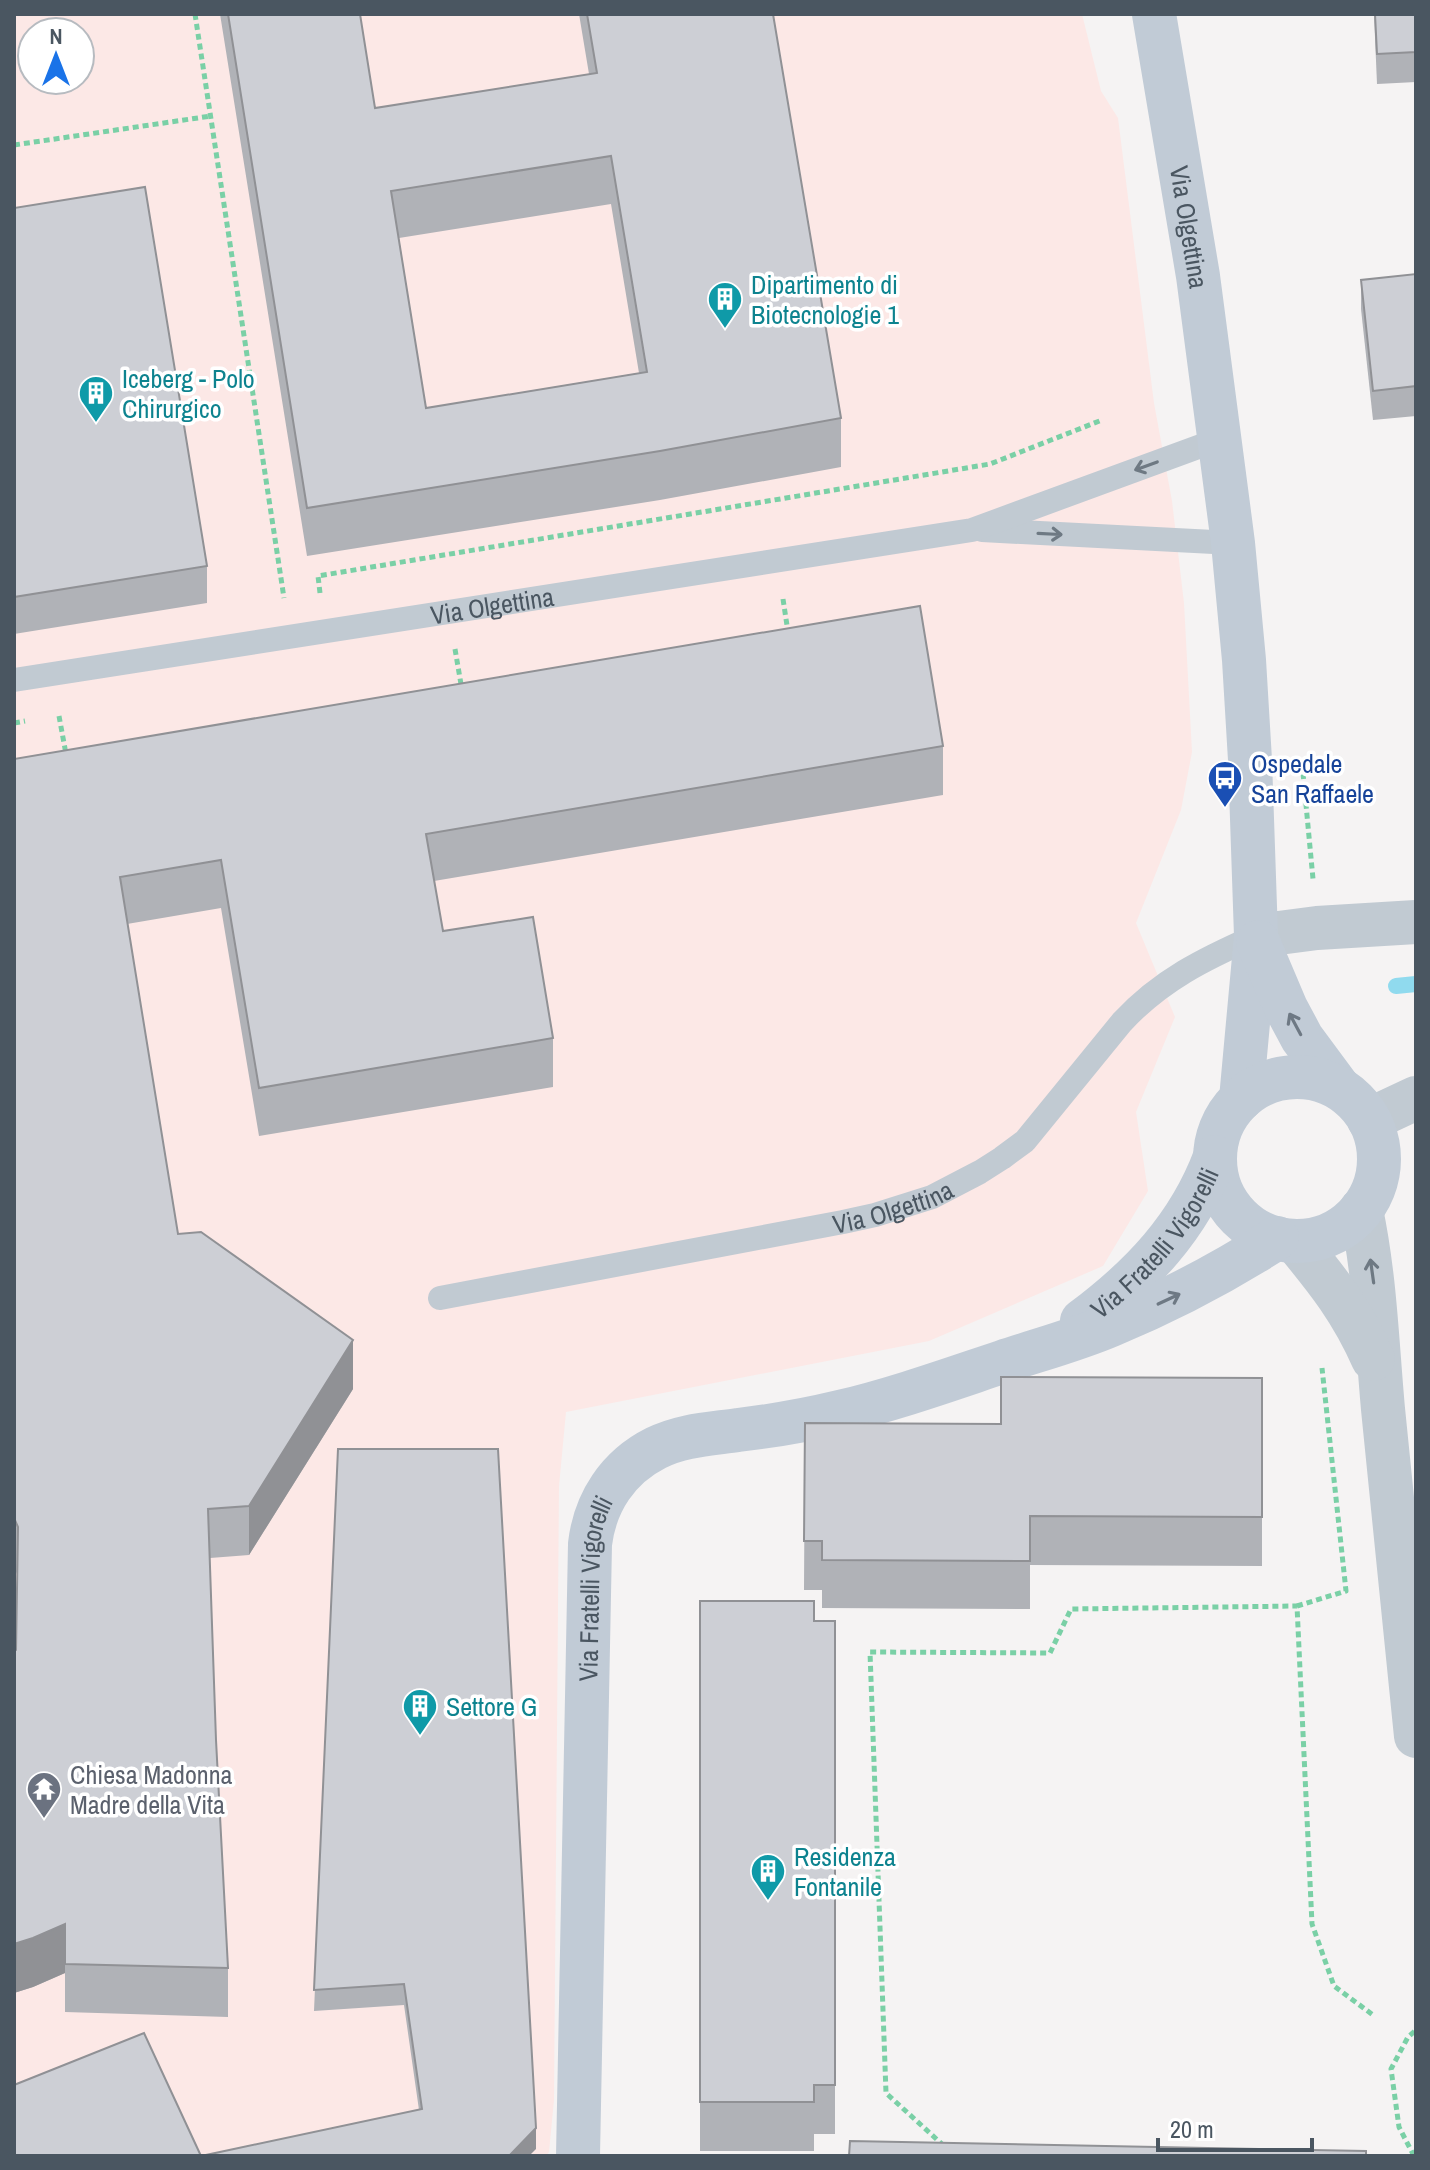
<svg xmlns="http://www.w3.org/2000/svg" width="1430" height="2170" font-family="'Archivo Narrow',sans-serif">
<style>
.medical{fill:#fce8e6;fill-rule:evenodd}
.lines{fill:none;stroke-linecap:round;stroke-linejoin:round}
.stream{stroke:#90daee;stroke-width:16}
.path{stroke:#7ad0a6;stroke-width:5;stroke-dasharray:6 4;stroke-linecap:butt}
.lane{stroke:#c1cad2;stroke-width:24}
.street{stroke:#c1cad2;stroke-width:44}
.secondary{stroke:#c1cbd6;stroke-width:44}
.wall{fill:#b0b2b7;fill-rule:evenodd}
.shaded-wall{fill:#909195}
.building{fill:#cdcfd5;stroke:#909195;stroke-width:2;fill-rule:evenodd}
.oneway{stroke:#6e7983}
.oneway2{stroke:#6e7984}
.labels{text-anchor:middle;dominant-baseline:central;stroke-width:7;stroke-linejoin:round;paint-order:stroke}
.street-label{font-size:26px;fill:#4a5661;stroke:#fff}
.culture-label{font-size:26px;fill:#0d838f;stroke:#fff;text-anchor:start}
.transit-label{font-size:26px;fill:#164399;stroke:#fff;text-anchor:start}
.worship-label{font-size:26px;fill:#5b616d;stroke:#fff;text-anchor:start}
</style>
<rect width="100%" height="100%" fill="#f5f3f3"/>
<!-- medical -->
<path class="medical" d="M14,14H1082L1101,91L1118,118L1154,403L1172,501L1184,603L1192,752L1181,810L1136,923L1175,1017L1136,1112L1148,1191L1103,1266L929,1341L566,1412L559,1486L554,2100L549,2152L546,2156H14ZM32,32H80V80H32Z"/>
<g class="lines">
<!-- stream -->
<path class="stream" d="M1396,986L1416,984"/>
<!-- path -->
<g class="path">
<path d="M195,14L284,598"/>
<path d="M14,145L211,116"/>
<path d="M320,593L318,576L990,464L1102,420"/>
<path d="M783,599L788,632"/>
<path d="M455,649L462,690"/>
<path d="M59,716L66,754"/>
<path d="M14,723L25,721"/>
<path d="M1303,773L1313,879"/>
<path d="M1297,1606L1346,1591L1322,1368"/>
<path d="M944,2146L886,2093L870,1652L1050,1653L1071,1609L1297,1606L1312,1924L1334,1986L1373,2015"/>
<path d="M1414,2156L1399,2127L1391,2069L1408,2037L1416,2030"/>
</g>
<!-- lane -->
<g class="lane">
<path d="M982,530L1233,543"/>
<path id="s1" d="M14,680L972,530L1220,439"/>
<path id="s2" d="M440,1298L843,1222L875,1215L932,1197L980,1172L1002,1158L1025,1141L1122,1022C1161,980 1204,959 1256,936"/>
</g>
<!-- street -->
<g class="street">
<path d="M1256,936L1317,928L1416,922"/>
<path d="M1369,1120L1416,1098"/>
<path d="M1361,1210C1375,1276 1377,1342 1383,1409C1393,1518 1404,1627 1416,1736"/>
<path d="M1295,1241C1328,1281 1352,1311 1373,1359"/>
</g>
<!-- secondary -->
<g class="secondary">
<path id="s3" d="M1154,14L1198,276L1233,543L1244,660L1250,760L1256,936L1241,1099"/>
<path d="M1258,942L1286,1008L1302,1038L1339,1088"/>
<circle cx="1297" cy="1159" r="82"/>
<path id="s4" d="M1082,1321C1141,1277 1189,1227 1215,1157"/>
<path id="s5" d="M578,2156L590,1544C595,1502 618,1467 656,1448C682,1435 710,1434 738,1430C772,1426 807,1420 840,1412C895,1399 948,1380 1002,1362C1038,1350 1076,1340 1111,1325C1169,1301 1224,1272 1277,1238"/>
</g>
</g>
<!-- wall -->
<g class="wall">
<path d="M220,14H360L375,108L589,74L579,14H773L841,418V467L660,500L307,556ZM611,204L639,373L426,408L399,238Z"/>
<path d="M1374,14H1416V82L1377,84Z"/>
<path d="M14,208L207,566V603L14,634Z"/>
<path d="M1416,274V416L1373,420L1361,309V280Z"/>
<path d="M943,746V795L434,881L443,931L553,1038V1087L259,1136L221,908L127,924L178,1234L353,1389L249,1555L210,1558L216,1740L228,1968V2017L65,2012V1973L33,1987L14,1993V1651L16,1650L17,1574L14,1567V759Z"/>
<path d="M1262,1378V1566L1030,1565V1609L822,1608V1590H804L805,1423L1001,1424Z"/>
<path d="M338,1449L536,2149L201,2156L419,2110L404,2005L314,2011Z"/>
<path d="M700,1601L814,1621H835V2134H814V2151H700Z"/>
</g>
<!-- shaded-wall -->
<g class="shaded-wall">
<path d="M353,1340V1389L249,1555V1506Z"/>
<path d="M65,1924V1973L33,1987L14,1993V1944Z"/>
<path d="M536,2128V2149L529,2156H509Z"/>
</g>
<!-- building -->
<g class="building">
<path d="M228,14H360L375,108L597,73L587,14H773L841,418L660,451L307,508ZM611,156L647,372L426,408L391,191Z"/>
<path d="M1375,14H1416V52L1377,54Z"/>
<path d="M145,187L207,566L14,597V208Z"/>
<path d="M1416,274V386L1373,391L1361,280Z"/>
<path d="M920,606L943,746L426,834L443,931L533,917L553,1038L259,1088L221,860L120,877L178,1234L201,1232L353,1340L249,1506L208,1509L216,1740L228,1968L65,1964V1924L33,1938L14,1944V1651L16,1650L18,1527L14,1518V759Z"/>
<path d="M1001,1377L1262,1378V1517L1030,1516V1561L822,1560V1541H804L805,1423L1001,1424Z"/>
<path d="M338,1449H498L536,2128L509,2156H14V2085L144,2033L201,2156L422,2109L404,1984L314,1990Z"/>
<path d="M700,1601H814V1621H835V2085H814V2102H700Z"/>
<path d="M850,2141L1366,2151V2156H849Z"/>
</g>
<!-- one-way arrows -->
<defs><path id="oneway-shaft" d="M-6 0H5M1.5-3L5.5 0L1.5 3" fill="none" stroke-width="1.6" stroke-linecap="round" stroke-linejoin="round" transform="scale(2)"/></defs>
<g class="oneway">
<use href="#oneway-shaft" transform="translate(1146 466) rotate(160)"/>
<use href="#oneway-shaft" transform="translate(1050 534) rotate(3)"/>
<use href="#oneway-shaft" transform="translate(1372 1271) rotate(-98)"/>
</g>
<g class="oneway2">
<use href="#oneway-shaft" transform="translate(1295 1024) rotate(-118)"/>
<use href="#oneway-shaft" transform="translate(1169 1299) rotate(-25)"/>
</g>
<!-- icons -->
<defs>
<g id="building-pin" transform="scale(1.8)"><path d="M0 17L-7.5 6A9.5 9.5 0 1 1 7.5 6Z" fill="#0f9aa8" stroke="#fff"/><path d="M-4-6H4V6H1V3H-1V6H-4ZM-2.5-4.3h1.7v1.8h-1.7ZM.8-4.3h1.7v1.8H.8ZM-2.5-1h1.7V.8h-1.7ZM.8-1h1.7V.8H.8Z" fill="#fff"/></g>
<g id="bus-pin" transform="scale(1.8)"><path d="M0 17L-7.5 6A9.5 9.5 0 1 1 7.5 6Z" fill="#1a4fb4" stroke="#fff"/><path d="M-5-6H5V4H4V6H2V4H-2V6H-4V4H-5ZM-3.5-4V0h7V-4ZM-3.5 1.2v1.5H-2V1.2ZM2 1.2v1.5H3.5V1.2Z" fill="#fff"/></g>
<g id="temple-pin" transform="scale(1.8)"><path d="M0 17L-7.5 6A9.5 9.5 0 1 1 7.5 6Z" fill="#6b7280" stroke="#fff"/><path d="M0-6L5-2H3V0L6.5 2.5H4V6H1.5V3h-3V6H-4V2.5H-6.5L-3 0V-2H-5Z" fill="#fff"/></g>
</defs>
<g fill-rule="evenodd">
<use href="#building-pin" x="725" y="299"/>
<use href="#building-pin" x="96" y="393"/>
<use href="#bus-pin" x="1225" y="778"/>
<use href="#building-pin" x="420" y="1706"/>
<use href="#temple-pin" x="44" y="1789"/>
<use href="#building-pin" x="768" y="1871"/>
</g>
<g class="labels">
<!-- street labels -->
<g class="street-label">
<text stroke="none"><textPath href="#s3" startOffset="216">Via Olgettina</textPath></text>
<text stroke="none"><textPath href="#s1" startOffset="484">Via Olgettina</textPath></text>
<text stroke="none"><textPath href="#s2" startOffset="462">Via Olgettina</textPath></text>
<text stroke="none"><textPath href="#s4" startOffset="108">Via Fratelli Vigorelli</textPath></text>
<text stroke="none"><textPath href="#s5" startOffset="568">Via Fratelli Vigorelli</textPath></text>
</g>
<!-- culture labels -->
<g class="culture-label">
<text x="751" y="284">Dipartimento di<tspan x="751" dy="30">Biotecnologie 1</tspan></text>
<text x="122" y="378">Iceberg - Polo<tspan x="122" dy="30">Chirurgico</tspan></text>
<text x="446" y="1706">Settore G</text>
<text x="794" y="1856">Residenza<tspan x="794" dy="30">Fontanile</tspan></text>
</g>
<!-- transit labels -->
<g class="transit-label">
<text x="1251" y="763">Ospedale<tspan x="1251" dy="30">San Raffaele</tspan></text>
</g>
<!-- worship labels -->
<g class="worship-label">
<text x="70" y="1774">Chiesa Madonna<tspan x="70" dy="30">Madre della Vita</tspan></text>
</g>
</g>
<!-- border -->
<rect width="1430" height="2170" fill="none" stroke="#4a5661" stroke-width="32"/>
<!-- north arrow -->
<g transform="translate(56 56)"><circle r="38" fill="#ffffff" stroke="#b7bbc0" stroke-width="2"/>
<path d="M0-6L14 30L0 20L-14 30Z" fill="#1a73e8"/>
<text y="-12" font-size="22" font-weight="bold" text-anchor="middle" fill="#4a5661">N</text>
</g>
<!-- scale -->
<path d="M1158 2138v12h154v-12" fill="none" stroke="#4a5661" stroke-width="4"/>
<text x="1170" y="2138" font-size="24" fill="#4a5661" stroke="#ffffff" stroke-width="6" paint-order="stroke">20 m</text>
</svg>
